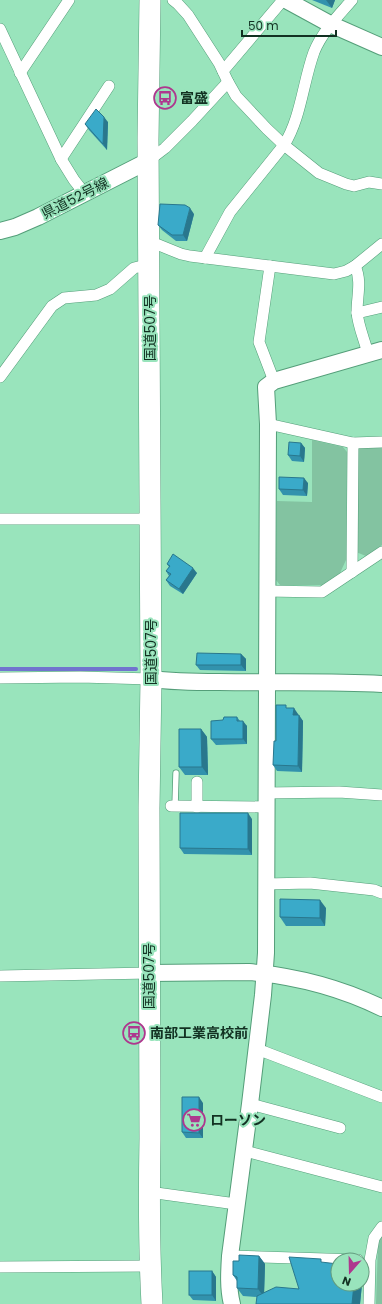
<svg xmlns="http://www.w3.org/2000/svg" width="382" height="1304" font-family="Poppins,'Noto Sans JP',sans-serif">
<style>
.green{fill:#83c3a1}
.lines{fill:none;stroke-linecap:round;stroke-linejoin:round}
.stream{stroke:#7174ce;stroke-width:4}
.lane-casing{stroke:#549e79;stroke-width:7}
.street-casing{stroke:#549e79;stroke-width:12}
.secondary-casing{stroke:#549e79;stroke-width:18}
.highway-casing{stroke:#549e79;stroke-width:22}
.lane{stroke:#fff;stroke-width:5.5}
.street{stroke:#fff;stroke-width:11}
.secondary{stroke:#fff;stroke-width:16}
.highway{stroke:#fff;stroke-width:21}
.wall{fill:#3292ad}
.shaded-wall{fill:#29778d}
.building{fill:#3aaac9;stroke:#29778d}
.labels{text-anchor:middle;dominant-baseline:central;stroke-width:4;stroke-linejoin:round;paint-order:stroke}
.poi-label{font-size:14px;font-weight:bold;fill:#123122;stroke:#99e4bc;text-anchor:start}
.street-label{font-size:14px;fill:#123122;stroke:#99e4bc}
</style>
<rect width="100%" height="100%" fill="#99e4bc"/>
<!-- green -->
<g class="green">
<path d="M312,440L343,447L347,452L346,560L340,573L322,585H280L276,580L277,501L312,502Z"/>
<path d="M382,446V545L366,556L356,552L357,450L360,447Z"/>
<path d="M382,1235V1304H376L378,1244Z"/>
</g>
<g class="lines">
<!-- stream -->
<path class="stream" d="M0,669H136"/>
<!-- lane casing -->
<g class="lane-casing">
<path id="lane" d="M175,806L176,773"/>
</g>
<!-- street casing -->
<g class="street-casing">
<g id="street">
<path d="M173,0L178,4L188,15L219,63L228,82L236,96L267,129L284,145L319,173L346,184L354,186L369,182L382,184"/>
<path d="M0,29L61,159L74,180L85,194"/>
<path d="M223,71L283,0"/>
<path d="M20,73L69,0"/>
<path d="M61,159L109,86"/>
<path d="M148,161L165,148L192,121L228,82"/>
<path d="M149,241L181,254L190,256L334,274L346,271L355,266L382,244"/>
<path d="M205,258L230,212L284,145C301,118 303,82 314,52C322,32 338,16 352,0"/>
<path d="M270,266L259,342L274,381"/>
<path d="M355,266C362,281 357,296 357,312C358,326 365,341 368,354"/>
<path d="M357,313L382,307"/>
<path d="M0,377L52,306L64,298L96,295L110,289L134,268L150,264"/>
<path d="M268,424L353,443L382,442"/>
<path d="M0,519H150"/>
<path d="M352,572L353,443"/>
<path d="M267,591L322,592L382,552"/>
<path d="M0,678L80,677L151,679"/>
<path d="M266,793L339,792L382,795"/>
<path d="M171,806L266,807"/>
<path d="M197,807V782"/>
<path d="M266,884L310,883L374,890L382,893"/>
<path d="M0,976L149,973"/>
<path d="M257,1049L382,1097"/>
<path d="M250,1104L340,1128"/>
<path d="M245,1151L382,1187"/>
<path d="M149,1192L236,1204"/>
<path d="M230,1256L358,1260"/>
<path d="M0,1267L150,1266"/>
<path d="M369,1304L370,1260L374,1238L382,1227"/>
</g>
</g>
<!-- secondary casing -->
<g class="secondary-casing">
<g id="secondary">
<path d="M286,0L330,24L382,47"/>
<path d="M0,231L15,227L38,217L148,161"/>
<path d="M151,679C174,682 196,682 219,682C273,683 328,681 382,684"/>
<path d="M149,973L249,972C294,976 341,988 382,1008"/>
<path d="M232,1304C228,1289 229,1272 230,1256L250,1104L263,995L266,953L268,424L266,387L274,381L382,350"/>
</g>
</g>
<!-- highway casing -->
<g class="highway-casing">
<path id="highway" d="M150,0L148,139L151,679L149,808L150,1138C149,1194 149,1249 152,1304"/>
</g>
<!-- lane -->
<use href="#lane" class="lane"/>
<!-- street -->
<use href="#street" class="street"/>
<!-- secondary -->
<use href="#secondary" class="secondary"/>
<!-- highway -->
<use href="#highway" class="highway"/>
</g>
<!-- wall -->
<g class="wall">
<path d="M312,0H335L332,8Z"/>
<path d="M108,122L107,150L89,130L85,124Z"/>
<path d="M194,214L187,241H176L162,230L158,225Z"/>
<path d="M301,443L305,448L304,462L292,461L288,455Z"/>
<path d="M308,483L307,496L283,495L279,489Z"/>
<path d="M167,564L197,573L183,594L170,586L166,580L169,576L166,571L169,567Z"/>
<path d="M241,654L246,659V671L200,670L196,665Z"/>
<path d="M288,708L298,714V715L303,721L302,772L277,771L273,765Z"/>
<path d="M237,717L240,721L247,726V744L216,745L211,739Z"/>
<path d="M201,729L207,737L208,775H185L179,767Z"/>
<path d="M252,819V855L184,854L180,848Z"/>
<path d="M326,908L325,926H286L280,917Z"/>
<path d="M203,1103V1138H186L182,1132Z"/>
<path d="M259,1256L265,1264L264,1293L299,1289L338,1284H362L360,1304L243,1296L237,1288V1281L233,1275L239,1261Z"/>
<path d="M212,1271L216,1277V1301L193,1300L189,1295Z"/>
</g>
<!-- shaded-wall -->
<g class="shaded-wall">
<path d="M326,0H335L332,8Z"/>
<path d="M104,117L108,122L107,150L103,144Z"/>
<path d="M190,208L194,214L187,241L183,235Z"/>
<path d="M301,443L305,448L304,462L300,456Z"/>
<path d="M304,478L308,483L307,496L303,490Z"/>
<path d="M193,568L197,573L183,594L179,589Z"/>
<path d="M241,654L246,659V671L241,665Z"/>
<path d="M294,708L298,714V721L293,715Z"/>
<path d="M299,715L303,721L302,772L298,766Z"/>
<path d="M243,721L247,726V744L243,739Z"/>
<path d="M201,729L207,737L208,775L202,767Z"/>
<path d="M248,813L252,819V855L248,849Z"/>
<path d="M320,900L326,908L325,926L320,918Z"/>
<path d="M199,1097L203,1103V1138L199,1133Z"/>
<path d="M259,1256L265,1264L264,1297L258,1289Z"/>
<path d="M212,1271L216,1277V1301L212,1295Z"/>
<path d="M354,1284H362L360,1304H352Z"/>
</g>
<!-- building -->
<g class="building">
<path d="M96,109L104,117L103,144L85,124Z"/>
<path d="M160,204L185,205L190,208L183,235H172L158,225Z"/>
<path d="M289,442L301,443L300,456L288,455Z"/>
<path d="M279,477L304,478L303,490L279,489Z"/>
<path d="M173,554L193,568L179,589L166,580L171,574L166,571L170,566L167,564Z"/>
<path d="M197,653L241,654V665H196Z"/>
<path d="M276,705H286V708H294L293,715H299L298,766L273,765L274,741H276Z"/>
<path d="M224,717H237V721H243V739H211V721L223,720Z"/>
<path d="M179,729H201L202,767H179Z"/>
<path d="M180,813H248V849L180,848Z"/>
<path d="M280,899L320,900V918L280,917Z"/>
<path d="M182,1097H199V1133L182,1132Z"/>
<path d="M239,1255L259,1256L258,1289L237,1288V1277L233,1275V1261H239Z"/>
<path d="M289,1257L321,1259V1262L338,1264V1284H354L352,1304H256L257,1296L276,1287L299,1289Z"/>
<rect x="189" y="1271" width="23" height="24"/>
</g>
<!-- icons -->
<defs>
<g id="bus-ring" transform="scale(1.15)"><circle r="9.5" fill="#99e4bc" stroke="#ae378e" stroke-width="1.5"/><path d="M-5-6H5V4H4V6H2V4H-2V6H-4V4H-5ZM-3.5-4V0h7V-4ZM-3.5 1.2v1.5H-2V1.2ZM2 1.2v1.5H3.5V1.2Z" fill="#ae378e"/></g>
<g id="supermarket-ring" transform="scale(1.15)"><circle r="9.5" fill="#99e4bc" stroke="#ae378e" stroke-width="1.5"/><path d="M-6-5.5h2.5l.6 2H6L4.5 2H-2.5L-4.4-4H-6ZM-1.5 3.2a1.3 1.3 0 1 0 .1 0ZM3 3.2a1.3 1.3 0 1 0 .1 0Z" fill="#ae378e"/></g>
</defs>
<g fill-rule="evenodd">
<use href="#bus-ring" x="165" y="98"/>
<use href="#bus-ring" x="134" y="1033"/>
<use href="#supermarket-ring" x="194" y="1120"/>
</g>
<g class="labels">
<!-- poi labels -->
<g class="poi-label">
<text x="180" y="98">富盛</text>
<text x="150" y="1033">南部工業高校前</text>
<text x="210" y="1120">ローソン</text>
</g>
<!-- street labels -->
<g class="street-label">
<text transform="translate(75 198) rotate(-27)">県道52号線</text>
<text transform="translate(150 328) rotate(-90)">国道507号</text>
<text transform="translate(151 652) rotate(-90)">国道507号</text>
<text transform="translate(149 976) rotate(-90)">国道507号</text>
</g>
</g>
<!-- north arrow -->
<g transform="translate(350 1272) rotate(200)"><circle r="19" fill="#99e4bc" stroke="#639c7e"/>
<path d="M0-3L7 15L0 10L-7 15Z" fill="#ae378e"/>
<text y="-6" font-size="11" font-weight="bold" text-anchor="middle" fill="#123122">N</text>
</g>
<!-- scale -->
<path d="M242 30v6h94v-6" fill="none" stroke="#123122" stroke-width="2"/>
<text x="248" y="30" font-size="12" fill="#123122" stroke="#99e4bc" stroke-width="3" paint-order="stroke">50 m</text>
</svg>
